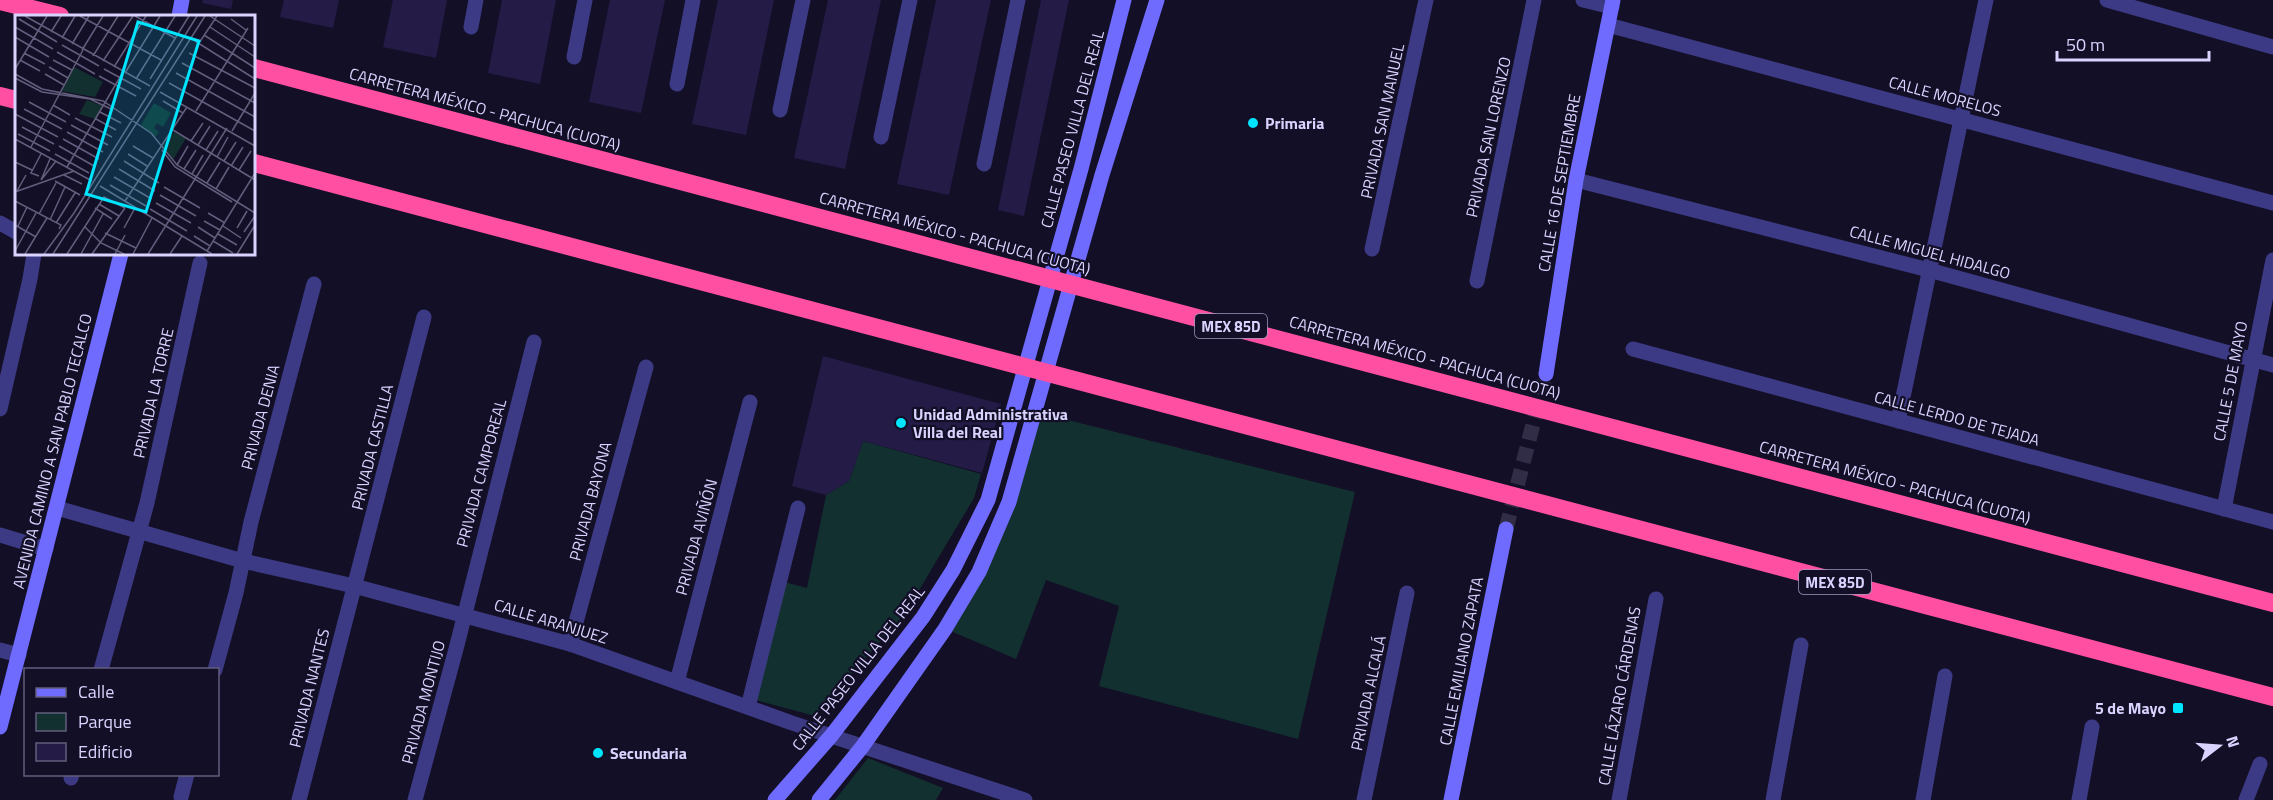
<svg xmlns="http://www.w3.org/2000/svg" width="2273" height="800" font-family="'Titillium Web',sans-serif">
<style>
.green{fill:#12302f}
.building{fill:#241b47}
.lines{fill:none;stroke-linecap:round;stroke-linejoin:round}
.secondary-tunnel{stroke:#312d47;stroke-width:15;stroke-dasharray:15 8;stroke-linecap:butt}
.street{stroke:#3d3a85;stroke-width:15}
.secondary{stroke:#6f6bff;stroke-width:15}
.highway{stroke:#ff4fa3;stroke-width:18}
.poi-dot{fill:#00e5ff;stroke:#130f26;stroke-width:2}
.labels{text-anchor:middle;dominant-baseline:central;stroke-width:4.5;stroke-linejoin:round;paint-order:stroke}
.shield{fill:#130f26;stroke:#9e99be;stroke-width:1.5}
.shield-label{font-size:15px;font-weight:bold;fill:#d9d4ff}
.street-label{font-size:16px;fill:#d9d4ff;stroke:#130f26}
.poi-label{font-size:16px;font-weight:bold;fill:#d9d4ff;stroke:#130f26;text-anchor:start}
.inset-road{fill:none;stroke:#625e7d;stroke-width:1.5}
.view{fill:#00e5ff;fill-opacity:0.15;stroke:#00e5ff;stroke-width:3}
.inset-edge{fill:none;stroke:#d9d4ff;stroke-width:3}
</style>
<rect width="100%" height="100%" fill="#130f26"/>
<!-- green -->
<g class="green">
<path d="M1036,412L1355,492L1298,739L1099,686L1119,606L1046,580L1016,659L946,629L980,573Z"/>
<path d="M863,441L981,474L974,498L906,612L815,716L748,698L784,582L807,588L826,495L849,481Z"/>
<path d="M868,758L943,788L936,800H835Z"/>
</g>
<!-- building -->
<g class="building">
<path d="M203,0H233L231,9L202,3Z"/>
<path d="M284,0H339L333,28L280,17Z"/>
<path d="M393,0H447L436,58L383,47Z"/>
<path d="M502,0H556L540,84L488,73Z"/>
<path d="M610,0H665L641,113L589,102Z"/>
<path d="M718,0H774L746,135L692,124Z"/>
<path d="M828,0H881L845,169L794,158Z"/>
<path d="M936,0H991L949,195L897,184Z"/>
<path d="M1041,0H1069L1024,216L998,210Z"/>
<path d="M823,356L1001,404L982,473L863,441L849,481L826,495L792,486Z"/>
</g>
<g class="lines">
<!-- secondary-tunnel -->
<path class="secondary-tunnel" d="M1506,529L1546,374"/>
<!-- street -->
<g class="street">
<path d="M1583,0L1612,7"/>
<path d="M2107,0L2273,47"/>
<path d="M1608,25L2273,203"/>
<path d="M471,27L476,0"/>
<path d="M574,57L585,0"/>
<path d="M677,84L693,0"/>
<path d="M780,110L803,0"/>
<path d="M881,137L910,0"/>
<path d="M984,164L1018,0"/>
<path d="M1576,180L1929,270L2273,365"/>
<path d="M0,223L16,232"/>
<path d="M1372,249L1426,0"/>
<path d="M1477,281L1534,0"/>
<path d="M1633,349L2273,522"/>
<path d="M0,409L30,279L34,254"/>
<path d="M1898,421L1986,0"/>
<path d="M57,508L243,561L354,586L570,644L792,723L1025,800"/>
<path d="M2224,509L2273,260"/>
<path d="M0,535L46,549"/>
<path d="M570,644L646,367"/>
<path d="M0,650L19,655"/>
<path d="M101,670L147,503L200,263"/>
<path d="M215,670L236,593L251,522L314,284"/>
<path d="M677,682L750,402"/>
<path d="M748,707L798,508"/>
<path d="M71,778L72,774"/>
<path d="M181,797L187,774"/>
<path d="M299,800L424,317"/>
<path d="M415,800L456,649L534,342"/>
<path d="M1364,800L1407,593"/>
<path d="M1619,800L1656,599"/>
<path d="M1773,800L1801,645"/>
<path d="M1923,800L1945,676"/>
<path d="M2079,800L2092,727"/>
<path d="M2246,800L2260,764"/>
</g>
<!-- secondary -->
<g class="secondary">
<path d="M179,16L182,0"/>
<path d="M1546,374L1576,180L1613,0"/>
<path d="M0,727L121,254"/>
<path d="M775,800L831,736L923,617L953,570L988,500L1081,169L1124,0"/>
<path d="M819,800L862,747L945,629L979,572L1009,502L1102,175L1157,0"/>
<path d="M1451,800L1506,529"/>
</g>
<!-- highway -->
<g class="highway">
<path d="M0,1L60,16"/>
<path d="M254,68L2273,603"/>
<path d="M0,96L16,100"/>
<path d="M254,163L2273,697"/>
</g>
</g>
<!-- markers -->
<g class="poi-dot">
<circle cx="1253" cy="123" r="6"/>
<circle cx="901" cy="423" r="6"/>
<rect x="2172" y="702" width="12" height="12" rx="3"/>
<circle cx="598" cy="753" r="6"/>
</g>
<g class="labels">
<!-- shield labels -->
<g class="shield">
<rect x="1195" y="314" width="72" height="24" rx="4.5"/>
<rect x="1799" y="570" width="72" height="24" rx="4.5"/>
</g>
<g class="shield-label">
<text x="1231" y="326">MEX 85D</text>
<text x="1835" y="582">MEX 85D</text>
</g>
<!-- street labels -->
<g class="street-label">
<text transform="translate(1945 96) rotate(15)">CALLE MORELOS</text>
<text transform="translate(485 109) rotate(15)">CARRETERA MÉXICO - PACHUCA (CUOTA)</text>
<text transform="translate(1382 121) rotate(-78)">PRIVADA SAN MANUEL</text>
<text transform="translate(1072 129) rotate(-75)">CALLE PASEO VILLA DEL REAL</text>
<text transform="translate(1488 137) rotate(-78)">PRIVADA SAN LORENZO</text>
<text transform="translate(1559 183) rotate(-80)">CALLE 16 DE SEPTIEMBRE</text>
<text transform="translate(955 233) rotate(15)">CARRETERA MÉXICO - PACHUCA (CUOTA)</text>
<text transform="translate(1930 252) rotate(15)">CALLE MIGUEL HIDALGO</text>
<text transform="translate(1425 357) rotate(15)">CARRETERA MÉXICO - PACHUCA (CUOTA)</text>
<text transform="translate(2230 381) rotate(-79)">CALLE 5 DE MAYO</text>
<text transform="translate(153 393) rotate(-77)">PRIVADA LA TORRE</text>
<text transform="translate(260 417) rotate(-75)">PRIVADA DENIA</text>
<text transform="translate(1957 418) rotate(15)">CALLE LERDO DE TEJADA</text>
<text transform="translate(372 447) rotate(-76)">PRIVADA CASTILLA</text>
<text transform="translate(52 451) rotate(-76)">AVENIDA CAMINO A SAN PABLO TECALCO</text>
<text transform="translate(481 473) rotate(-75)">PRIVADA CAMPOREAL</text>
<text transform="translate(1895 482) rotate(15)">CARRETERA MÉXICO - PACHUCA (CUOTA)</text>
<text transform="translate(590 501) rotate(-75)">PRIVADA BAYONA</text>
<text transform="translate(696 537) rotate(-75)">PRIVADA AVIÑÓN</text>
<text transform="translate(551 621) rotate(17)">CALLE ARANJUEZ</text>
<text transform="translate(1461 661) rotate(-79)">CALLE EMILIANO ZAPATA</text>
<text transform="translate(858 668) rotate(-52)">CALLE PASEO VILLA DEL REAL</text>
<text transform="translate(309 688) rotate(-76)">PRIVADA NANTES</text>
<text transform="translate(1368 693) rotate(-78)">PRIVADA ALCALÁ</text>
<text transform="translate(1619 696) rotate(-80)">CALLE LÁZARO CÁRDENAS</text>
<text transform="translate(423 702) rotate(-75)">PRIVADA MONTIJO</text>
</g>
<!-- poi labels -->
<g class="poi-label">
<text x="1265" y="123">Primaria</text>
<text x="913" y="414">Unidad Administrativa<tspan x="913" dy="18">Villa del Real</tspan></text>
<text x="2166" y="708" text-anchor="end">5 de Mayo</text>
<text x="610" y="753">Secundaria</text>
</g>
</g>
<!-- overview -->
<g transform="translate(15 15)">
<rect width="240" height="240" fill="#130f26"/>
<path d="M59,52L88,67L80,82L46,76ZM72,85L88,91L80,104L64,99ZM139,88L156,98L148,112L142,108L139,113L144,117L140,122L126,110ZM159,117L171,123L158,145L148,131Z" fill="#12302f"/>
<path class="inset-road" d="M10,1L135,71M65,1L146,45M120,1L160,23M195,1L240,31M4,4L42,27M216,4L231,15M0,12L38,34M195,12L240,42M36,17L46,1M189,20L240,53M0,22L34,42M47,23L60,1M180,26L240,64M184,28L202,1M57,29L74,1M47,30L84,51M67,35L88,1M42,37L80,59M9,38L30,49M174,38L240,73M78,41L103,1M5,45L25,56M38,45L57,55M88,46L118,1M167,48L240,88M34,52L53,63M99,52L131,1M0,54L32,1M89,54L126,74M110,58L145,1M161,58L240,102M0,59L27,74L88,86L136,118L162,150L240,198M30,59L49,70M84,61L121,81M0,63L27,77L75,84L98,95M121,64L160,1M135,64L174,1M154,68L240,116M145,77L240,131M148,86L168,98M14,87L51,107M38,90L55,100M9,94L47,114M181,96L233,13M85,97L106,108M0,99L43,122M60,103L97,122M81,104L101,115M56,110L93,130M7,112L39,129M158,115L240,165M217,116L240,78M52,117L88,137M3,119L35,136M0,124L77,166M48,124L84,144M176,126L188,108M183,130L195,111M44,131L79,151M118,131L138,143M16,132L68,35M147,135L160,152L217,187M191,135L203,116M40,139L74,158M113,139L132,151M202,142L213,122M109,146L144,168M209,146L221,127M0,147L17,155M162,150L173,131M216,151L228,132M52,152L108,57M104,154L140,176M169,154L181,135M224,155L236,136M177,159L188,140M49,160L67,169M24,161L16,158L26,139M99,162L135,183M26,165L41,146M26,165L35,144M40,166L65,180M192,168L205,147M95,170L131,191M85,171L197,239M149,172L185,193M201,174L214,152M2,176L11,160M0,177L59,156M145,180L181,201M0,186L46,210L44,214M110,186L172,92M141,188L176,208M84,189L104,201M80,193L97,204M135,194L172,216M193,198L210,208M24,199L41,168M35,205L50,172M189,206L205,215M41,208L60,178M0,210L21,222M3,211L12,192M208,211L226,223M70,212L86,228L109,239M183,212L200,223M109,213L120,193M222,213L232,196M229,217L240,201M90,218L121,233M203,219L222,230M179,221L195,231M198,226L218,238M0,236L21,198M192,236L240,158M10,239L32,203M29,239L59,198L182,1M38,239L190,1M52,239L89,182L110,193M66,239L88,199M77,239L110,193M100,239L110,220M118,239L137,203M133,239L212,113M155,239L167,221M222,239L240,210"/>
<path class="view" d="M123,7L184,26L131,197L71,179Z"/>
<rect width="240" height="240" class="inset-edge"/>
</g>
<!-- legend -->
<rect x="24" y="668" width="195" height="108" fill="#130f26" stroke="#625e7d" stroke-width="1.5"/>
<rect x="36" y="688" width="30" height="9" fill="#6f6bff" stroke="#625e7d" stroke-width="1.5"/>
<text x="78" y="698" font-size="18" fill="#d9d4ff">Calle</text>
<rect x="36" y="713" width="30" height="18" fill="#12302f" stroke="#625e7d" stroke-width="1.5"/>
<text x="78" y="728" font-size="18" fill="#d9d4ff">Parque</text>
<rect x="36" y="743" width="30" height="18" fill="#241b47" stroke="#625e7d" stroke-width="1.5"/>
<text x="78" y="758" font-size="18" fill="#d9d4ff">Edificio</text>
<!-- north arrow -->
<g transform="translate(2219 746) rotate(73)" stroke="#130f26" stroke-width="4.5" paint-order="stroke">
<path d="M0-4.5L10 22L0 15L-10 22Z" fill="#d9d4ff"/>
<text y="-9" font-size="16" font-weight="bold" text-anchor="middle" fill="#d9d4ff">N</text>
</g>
<!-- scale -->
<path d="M2057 51v9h152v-9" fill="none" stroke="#d9d4ff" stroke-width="3"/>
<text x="2066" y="51" font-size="18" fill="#d9d4ff" stroke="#130f26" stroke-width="4.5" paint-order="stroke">50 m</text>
</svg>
